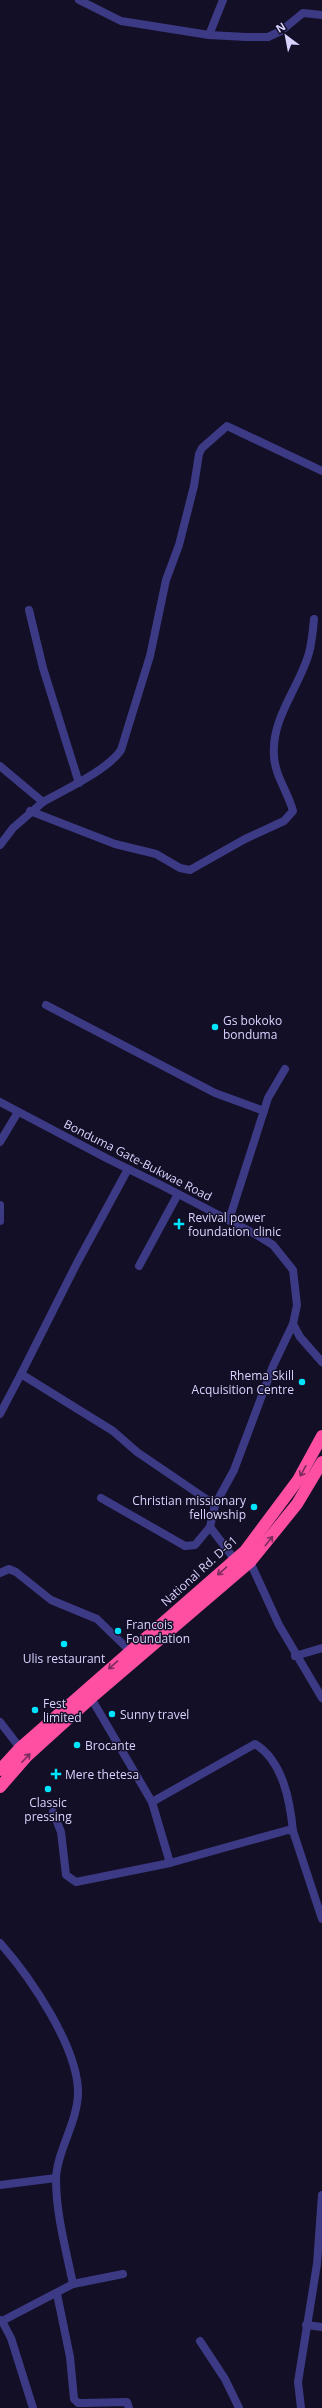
<svg xmlns="http://www.w3.org/2000/svg" width="322" height="2408" font-family="'Open Sans',sans-serif">
<style>
.lines{fill:none;stroke-linecap:round;stroke-linejoin:round}
.street{stroke:#3d3a85;stroke-width:8}
.highway{stroke:#ff4fa3;stroke-width:12}
.oneway{stroke:#7d2c5e}
.poi-dot{fill:#00e5ff;stroke:#130f26;stroke-width:1.5}
.labels{text-anchor:middle;dominant-baseline:central;stroke-width:3;stroke-linejoin:round;paint-order:stroke}
.poi-label{font-size:12px;fill:#d9d4ff;stroke:#130f26;text-anchor:start}
.street-label{font-size:12px;fill:#d9d4ff;stroke:#130f26}
</style>
<rect width="100%" height="100%" fill="#130f26"/>
<g class="lines">
<!-- street -->
<g class="street">
<path d="M79,0L121,21L209,35L246,37H268L281,31L303,13L322,15"/>
<path d="M209,35L223,0"/>
<path d="M29,610L43,668L79,783"/>
<path d="M0,766L43,802L13,828L0,845"/>
<path d="M43,802C64,790 108,770 121,750L150,656L166,580L179,545L194,486L199,454L202,448L227,426L322,471"/>
<path d="M30,811L115,844L156,854L180,868L190,870L245,839L284,821L293,811C288,792 275,776 274,756C271,718 299,688 309,653C312,642 313,630 314,619"/>
<path d="M46,1005L215,1093L264,1111"/>
<path d="M0,1102L108,1159L161,1185L257,1235L273,1245L293,1270L297,1305L293,1324L300,1337L322,1362"/>
<path d="M0,1142L18,1112"/>
<path d="M128,1169L77,1263L21,1374L113,1431L137,1452L215,1505"/>
<path d="M0,1205V1221"/>
<path d="M229,1220L268,1098L285,1069"/>
<path d="M139,1266L178,1194"/>
<path d="M0,1414L21,1374"/>
<path d="M101,1498L185,1546L195,1545L210,1527"/>
<path d="M235,1560L210,1527L215,1505L234,1470L273,1366L293,1324"/>
<path d="M250,1562L279,1625L322,1698"/>
<path d="M0,1573L9,1569L16,1572L51,1600L97,1619L130,1651"/>
<path d="M295,1656L322,1648"/>
<path d="M91,1698L152,1802L170,1863L288,1830L293,1831L322,1919"/>
<path d="M0,1722L20,1748"/>
<path d="M152,1802L255,1744C283,1761 290,1801 293,1831"/>
<path d="M53,1812L61,1832L66,1875L76,1882L170,1863"/>
<path d="M0,1943C30,1977 79,2048 78,2094C77,2123 57,2151 56,2179C56,2214 66,2250 73,2284"/>
<path d="M0,2185L56,2178"/>
<path d="M57,2294L70,2357L74,2399L78,2403H84L127,2402L129,2408"/>
<path d="M0,2320L2,2321L73,2284L123,2274"/>
<path d="M2,2321L11,2338L33,2408"/>
<path d="M306,2325L322,2327"/>
<path d="M200,2341L225,2379L239,2408"/>
<path d="M301,2408L298,2382L317,2264L322,2195"/>
</g>
<!-- highway -->
<g class="highway">
<path d="M0,1770L20,1748L245,1551L298,1480L322,1436"/>
<path d="M0,1787L27,1756L91,1698L250,1562L297,1504L322,1462"/>
</g>
</g>
<!-- one-way arrows -->
<defs><path id="oneway-shaft" d="M-6 0H5M1.5-3L5.5 0L1.5 3" fill="none" stroke-width="1.6" stroke-linecap="round" stroke-linejoin="round"/></defs>
<g class="oneway">
<use href="#oneway-shaft" transform="translate(303 1471) rotate(119)"/>
<use href="#oneway-shaft" transform="translate(269 1541) rotate(-51)"/>
<use href="#oneway-shaft" transform="translate(222 1571) rotate(139)"/>
<use href="#oneway-shaft" transform="translate(113 1665) rotate(139)"/>
<use href="#oneway-shaft" transform="translate(26 1758) rotate(-46)"/>
</g>
<!-- markers -->
<g class="poi-dot">
<circle cx="215" cy="1027" r="4"/>
<path d="M177 1218h4v4h4v4h-4v4h-4v-4h-4v-4h4z"/>
<circle cx="302" cy="1382" r="4"/>
<circle cx="254" cy="1507" r="4"/>
<circle cx="118" cy="1631" r="4"/>
<circle cx="64" cy="1644" r="4"/>
<circle cx="35" cy="1710" r="4"/>
<circle cx="112" cy="1714" r="4"/>
<circle cx="77" cy="1745" r="4"/>
<path d="M54 1768h4v4h4v4h-4v4h-4v-4h-4v-4h4z"/>
<circle cx="48" cy="1789" r="4"/>
</g>
<g class="labels">
<!-- poi labels -->
<g class="poi-label">
<text x="223" y="1020">Gs bokoko<tspan x="223" dy="14">bonduma</tspan></text>
<text x="188" y="1217">Revival power<tspan x="188" dy="14">foundation clinic</tspan></text>
<text x="294" y="1375" text-anchor="end">Rhema Skill<tspan x="294" dy="14">Acquisition Centre</tspan></text>
<text x="246" y="1500" text-anchor="end">Christian missionary<tspan x="246" dy="14">fellowship</tspan></text>
<text x="126" y="1624">Francois<tspan x="126" dy="14">Foundation</tspan></text>
<text x="64" y="1658" text-anchor="middle">Ulis restaurant</text>
<text x="43" y="1703">Fest<tspan x="43" dy="14">limited</tspan></text>
<text x="120" y="1714">Sunny travel</text>
<text x="85" y="1745">Brocante</text>
<text x="65" y="1774">Mere thetesa</text>
<text x="48" y="1802" text-anchor="middle">Classic<tspan x="48" dy="14">pressing</tspan></text>
</g>
<!-- street labels -->
<g class="street-label">
<text transform="translate(138 1160) rotate(27)">Bonduma Gate-Bukwae Road</text>
<text transform="translate(199 1571) rotate(-42)">National Rd. D-61</text>
</g>
</g>
<!-- north arrow -->
<g transform="translate(286 36) rotate(328)" stroke="#130f26" stroke-width="3" paint-order="stroke">
<path d="M0-3L7 15L0 10L-7 15Z" fill="#d9d4ff"/>
<text y="-6" font-size="11" font-weight="bold" text-anchor="middle" fill="#d9d4ff">N</text>
</g>
</svg>
